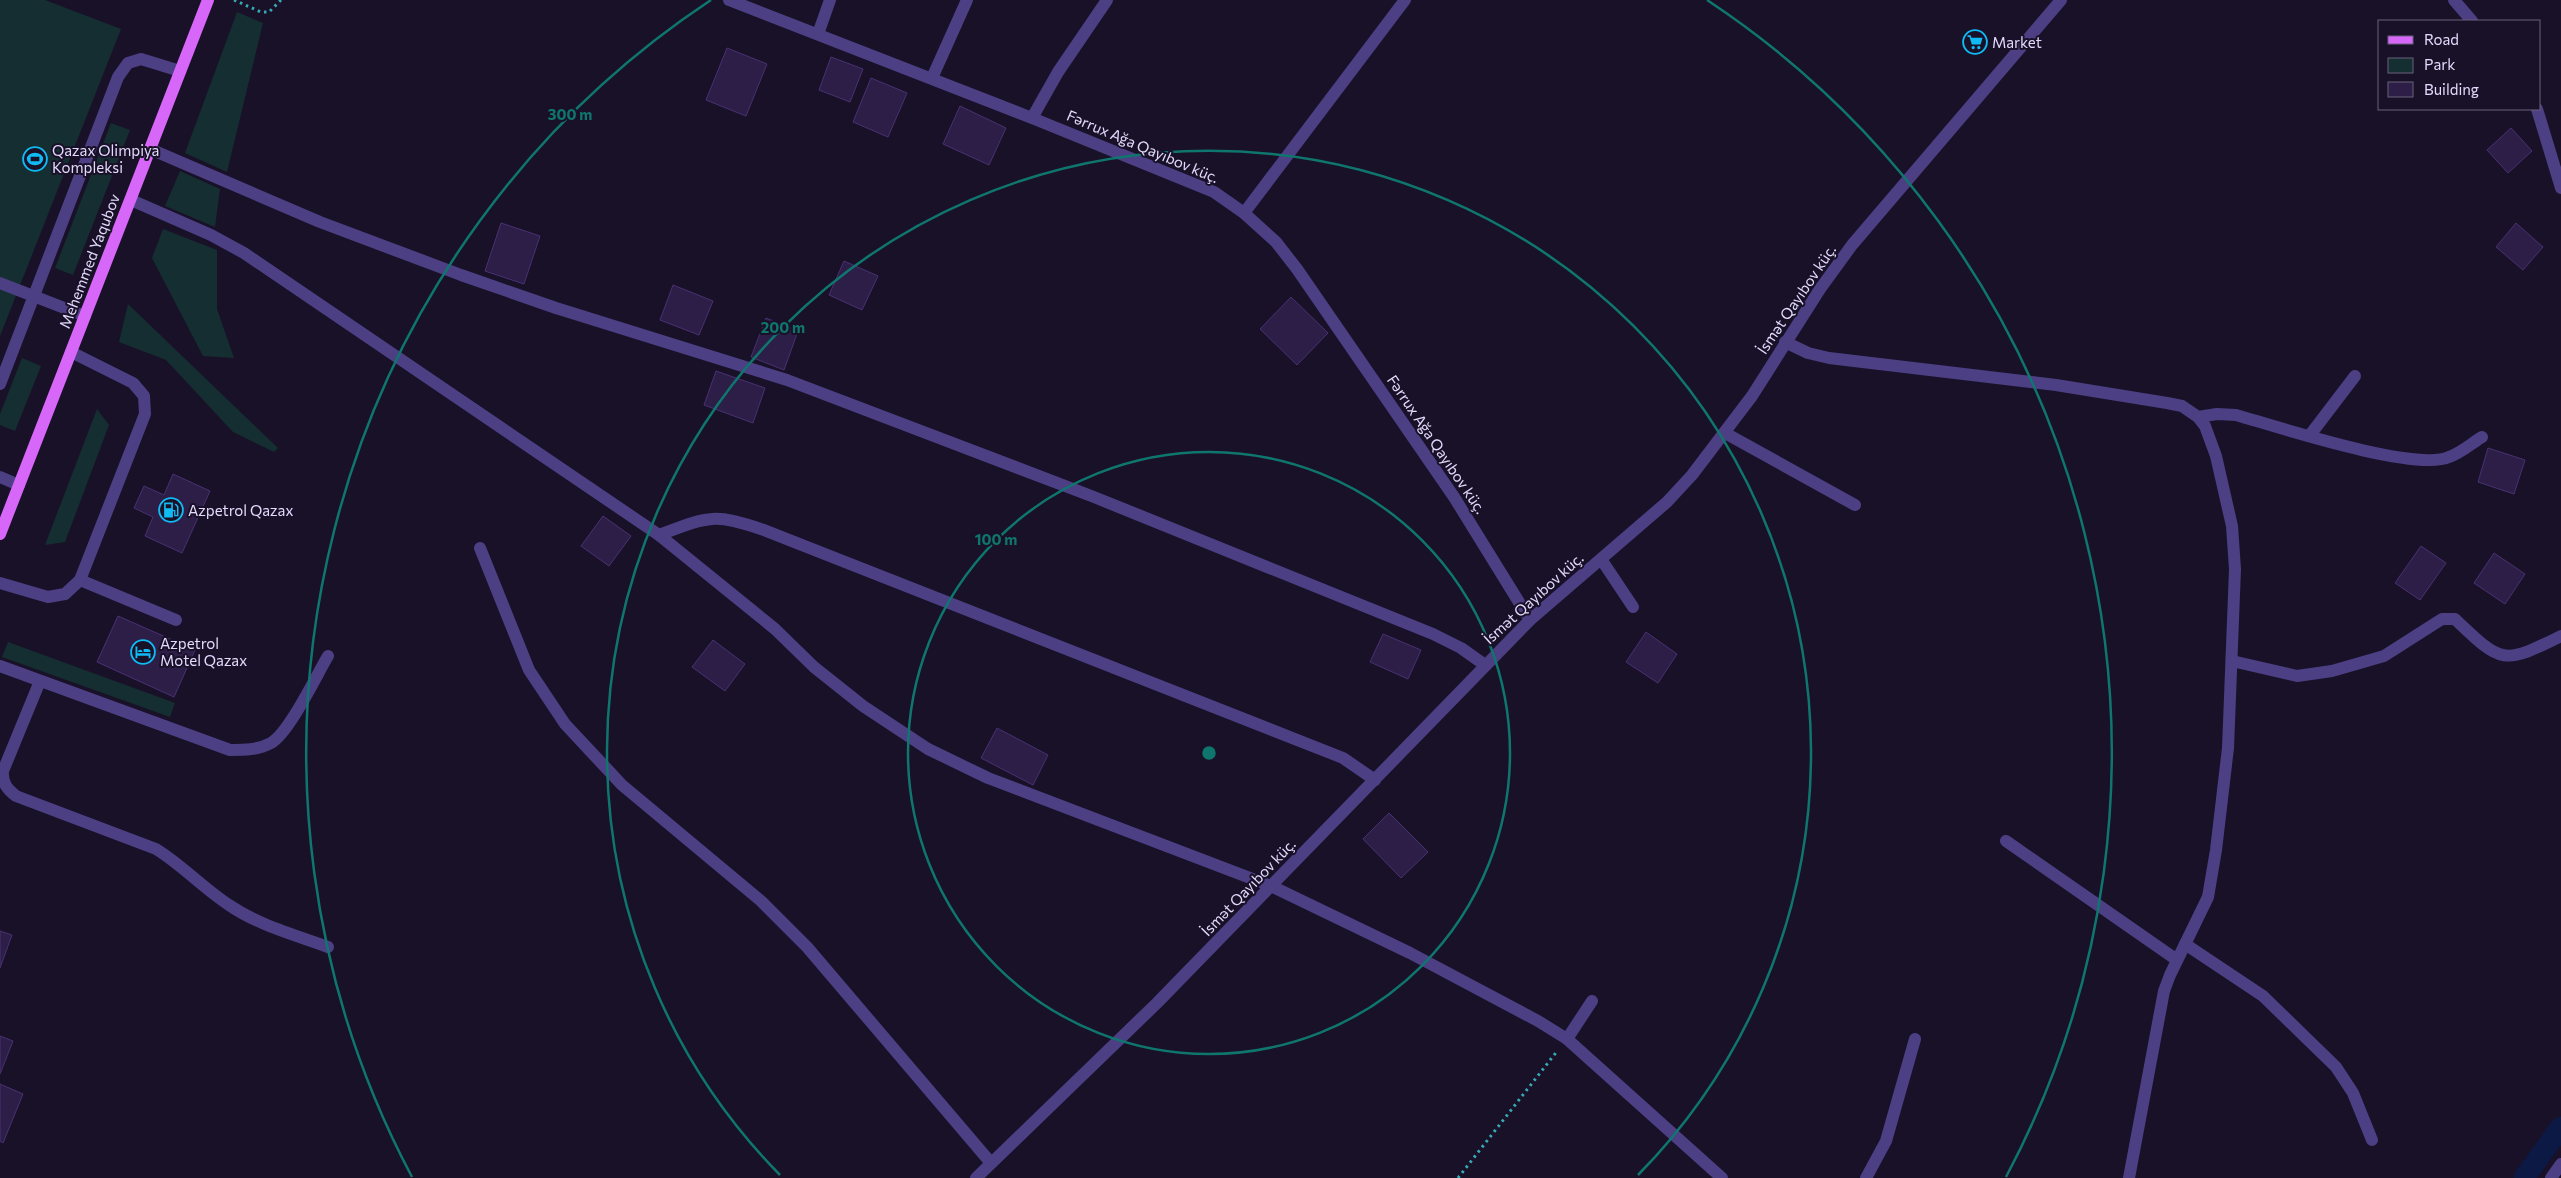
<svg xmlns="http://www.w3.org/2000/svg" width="2561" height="1178" font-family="Commissioner,sans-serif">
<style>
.green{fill:#152e32}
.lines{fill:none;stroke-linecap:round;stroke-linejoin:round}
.canal{stroke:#0d1945;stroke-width:21}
.building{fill:#2d1e48;stroke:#483173}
.path{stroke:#36aab5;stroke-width:3;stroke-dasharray:2.5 4;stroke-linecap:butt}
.minor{stroke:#4c3f84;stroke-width:12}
.major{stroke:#d767f8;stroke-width:12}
.ring{fill:none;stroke:#0f766e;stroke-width:2.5}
.labels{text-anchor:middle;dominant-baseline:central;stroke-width:4;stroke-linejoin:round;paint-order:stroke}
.poi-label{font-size:15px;fill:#e3dafd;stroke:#191128;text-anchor:start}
.street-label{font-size:15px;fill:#e3dafd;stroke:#191128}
.centre{fill:#0f766e;stroke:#191128;stroke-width:2.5}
.ring-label{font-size:15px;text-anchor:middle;font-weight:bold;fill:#0f766e;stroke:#191128;stroke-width:4;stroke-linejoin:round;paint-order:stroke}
</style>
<rect width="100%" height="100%" fill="#191128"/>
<!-- green -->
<g class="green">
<path d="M0,0H45L121,29L0,336Z"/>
<path d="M237,12L263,23L227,172L185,153Z"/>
<path d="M111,123L130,130L73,275L55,268Z"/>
<path d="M180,171L220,189L215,227L165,206Z"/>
<path d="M163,229L217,250V309L234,358L203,356L152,258Z"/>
<path d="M128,304L278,448L274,452L233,432L166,360L119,342Z"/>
<path d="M22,358L41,366L15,431L0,425V414Z"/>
<path d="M97,409L109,425L65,542L45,545Z"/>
<path d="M8,642L175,703L170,717L2,657Z"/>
</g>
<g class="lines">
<!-- canal -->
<path class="canal" d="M2524,1178L2561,1127"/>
</g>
<!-- building -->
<g class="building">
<path d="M727,48L767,64L746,116L706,100Z"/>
<path d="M831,57L863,69L850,102L819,90Z"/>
<path d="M871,78L907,93L888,137L853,122Z"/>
<path d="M960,106L1006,128L989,165L943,144Z"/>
<path d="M2511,128L2532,151L2508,173L2487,150Z"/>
<path d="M501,223L540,236L524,284L485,271Z"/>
<path d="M2516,223L2543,247L2523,270L2496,247Z"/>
<path d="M844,261L878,276L862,310L829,295Z"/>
<path d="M673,285L713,301L699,335L660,320Z"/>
<path d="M1291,297L1328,333L1297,365L1260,329Z"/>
<path d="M766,318L798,331L784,370L751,357Z"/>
<path d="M716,371L765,388L753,423L704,405Z"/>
<path d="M2488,448L2525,460L2514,494L2478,482Z"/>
<path d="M173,474L210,491L182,553L145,536L153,517L134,508L144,486L164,495Z"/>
<path d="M603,516L631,536L609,566L581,546Z"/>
<path d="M2421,546L2446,563L2420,600L2395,583Z"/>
<path d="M2494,553L2525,574L2505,604L2474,583Z"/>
<path d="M118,616L195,650L174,697L97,662Z"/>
<path d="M1646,632L1677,654L1658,683L1626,662Z"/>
<path d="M1383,634L1421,650L1408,679L1370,662Z"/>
<path d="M713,640L745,664L725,691L692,667Z"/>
<path d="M997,728L1048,755L1033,785L981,758Z"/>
<path d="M1389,813L1428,852L1401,878L1363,839Z"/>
<path d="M0,931L12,935L0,968Z"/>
<path d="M0,1036L13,1041L0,1074Z"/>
<path d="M0,1084L23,1094L3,1143L0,1141Z"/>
</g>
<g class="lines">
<!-- path -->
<g class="path">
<path d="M234,0L261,12H269L281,0"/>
<path d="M1458,1178L1558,1050"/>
</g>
<!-- minor -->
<g class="minor">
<path d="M729,0L1032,118L1214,192L1244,213L1276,242L1297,269L1454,497L1530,620"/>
<path d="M2454,0L2472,21"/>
<path d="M818,34L830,0"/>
<path d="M932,78L967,0"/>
<path d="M2537,109L2561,188"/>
<path d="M1032,118L1058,72L1107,0"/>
<path d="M150,149L320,222L461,275L556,308L787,380L1094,497L1433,634L1461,648L1485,665"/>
<path d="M131,200L211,235L244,253L659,535L775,629L814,667L863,706L928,749L988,778L1271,886L1410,953L1538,1021L1567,1039L1722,1178"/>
<path d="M1244,213L1405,0"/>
<path d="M0,283L85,316"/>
<path d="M1785,342L1808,353L1829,358L2056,385L2167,403L2182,406L2198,417L2205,426L2216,456L2232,526L2235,569L2228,748L2216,850L2208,897L2170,975L2164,991L2129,1178"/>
<path d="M0,384L118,77L128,63L141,59L180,71"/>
<path d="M2198,417L2217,414L2236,415C2278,427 2415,472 2449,457C2461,453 2472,443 2482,437"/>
<path d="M1725,433L1855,505"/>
<path d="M2310,435L2355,376"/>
<path d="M0,477L19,485"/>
<path d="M659,535C709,516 713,513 764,530L1343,758L1375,780"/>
<path d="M480,548L529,670L565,724L622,785L761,901L807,947L991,1163"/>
<path d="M1601,559L1633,607"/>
<path d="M80,580L176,620"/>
<path d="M0,583L48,597L65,594L80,580L145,414L144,396L133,383L71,352"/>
<path d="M2232,661L2297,676L2332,671L2384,656L2442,619H2455C2502,664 2503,665 2561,636"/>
<path d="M0,666L230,750C244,750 258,750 271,743C289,733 316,676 328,656"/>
<path d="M40,681L3,771C2,783 7,789 16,796L156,849C182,865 203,888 229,905C258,925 295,935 328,947"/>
<path d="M2006,841L2177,960"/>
<path d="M2185,944L2263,996L2336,1067L2353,1093L2372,1140"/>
<path d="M1567,1039L1592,1001"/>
<path d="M976,1178L1157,1003L1530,620L1667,502L1692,475L1752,396L1820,289L1852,245L2061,0"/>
<path d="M1866,1178L1886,1141L1915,1039"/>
<path d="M2551,1178L2561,1164"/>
</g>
<!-- major -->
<path class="major" d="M0,534L208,0"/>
</g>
<!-- distance rings -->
<g class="ring">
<circle cx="1209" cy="753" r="301"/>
<path d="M780 1175A602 602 0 1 1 1638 1175"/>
<path d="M412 1177A903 903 0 0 1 711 0M1707 0A903 903 0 0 1 2006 1177"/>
</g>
<!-- icons -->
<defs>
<g id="supermarket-ring" transform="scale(1.25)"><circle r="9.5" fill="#191128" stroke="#10bbf4" stroke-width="1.5"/><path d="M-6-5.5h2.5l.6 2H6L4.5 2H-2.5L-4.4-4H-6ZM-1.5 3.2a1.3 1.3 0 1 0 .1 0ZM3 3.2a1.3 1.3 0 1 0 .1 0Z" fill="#10bbf4"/></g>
<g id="stadium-ring" transform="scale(1.25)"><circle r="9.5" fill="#191128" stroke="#10bbf4" stroke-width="1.5"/><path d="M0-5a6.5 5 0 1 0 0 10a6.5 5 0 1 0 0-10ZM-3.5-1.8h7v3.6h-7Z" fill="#10bbf4"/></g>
<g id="fuel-ring" transform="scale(1.25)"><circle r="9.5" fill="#191128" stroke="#10bbf4" stroke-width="1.5"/><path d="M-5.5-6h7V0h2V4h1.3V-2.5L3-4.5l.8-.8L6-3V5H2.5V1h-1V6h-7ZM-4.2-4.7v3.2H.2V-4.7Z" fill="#10bbf4"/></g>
<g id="hotel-ring" transform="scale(1.25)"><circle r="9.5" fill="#191128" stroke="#10bbf4" stroke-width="1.5"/><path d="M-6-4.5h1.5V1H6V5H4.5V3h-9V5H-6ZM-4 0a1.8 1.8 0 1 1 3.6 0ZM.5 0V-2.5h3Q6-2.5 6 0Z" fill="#10bbf4"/></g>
</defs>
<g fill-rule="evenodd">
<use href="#supermarket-ring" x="1975" y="42"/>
<use href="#stadium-ring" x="35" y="159"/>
<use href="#fuel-ring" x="171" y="510"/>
<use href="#hotel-ring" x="143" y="652"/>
</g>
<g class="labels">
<!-- poi labels -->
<g class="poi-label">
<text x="1992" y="42">Market</text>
<text x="52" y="150">Qazax Olimpiya<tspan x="52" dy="17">Kompleksi</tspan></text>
<text x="188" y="510">Azpetrol Qazax</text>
<text x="160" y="643">Azpetrol<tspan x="160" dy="17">Motel Qazax</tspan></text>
</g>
<!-- street labels -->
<g class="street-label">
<text transform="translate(1143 146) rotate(23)">Fərrux Ağa Qayıbov küç.</text>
<text transform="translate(89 261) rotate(-69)">Mehemmed Yaqubov</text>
<text transform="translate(1796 299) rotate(-56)">İsmət Qayıbov küç.</text>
<text transform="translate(1437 444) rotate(56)">Fərrux Ağa Qayıbov küç.</text>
<text transform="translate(1533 598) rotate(-42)">İsmət Qayıbov küç.</text>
<text transform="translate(1248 887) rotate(-46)">İsmət Qayıbov küç.</text>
</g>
</g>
<circle cx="1209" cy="753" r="8" class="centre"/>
<g class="ring-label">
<text x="570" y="120">300 m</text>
<text x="783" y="333">200 m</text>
<text x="996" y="545">100 m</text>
</g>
<!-- legend -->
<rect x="2378" y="20" width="162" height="90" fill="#191128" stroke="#6a617d"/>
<rect x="2388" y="36" width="25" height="8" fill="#d767f8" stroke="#6a617d"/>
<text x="2424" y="45" font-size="15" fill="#e3dafd">Road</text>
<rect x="2388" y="58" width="25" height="15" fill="#152e32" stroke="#6a617d"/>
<text x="2424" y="70" font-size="15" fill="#e3dafd">Park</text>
<rect x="2388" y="82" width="25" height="15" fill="#2d1e48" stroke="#6a617d"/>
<text x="2424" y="95" font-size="15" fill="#e3dafd">Building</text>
</svg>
